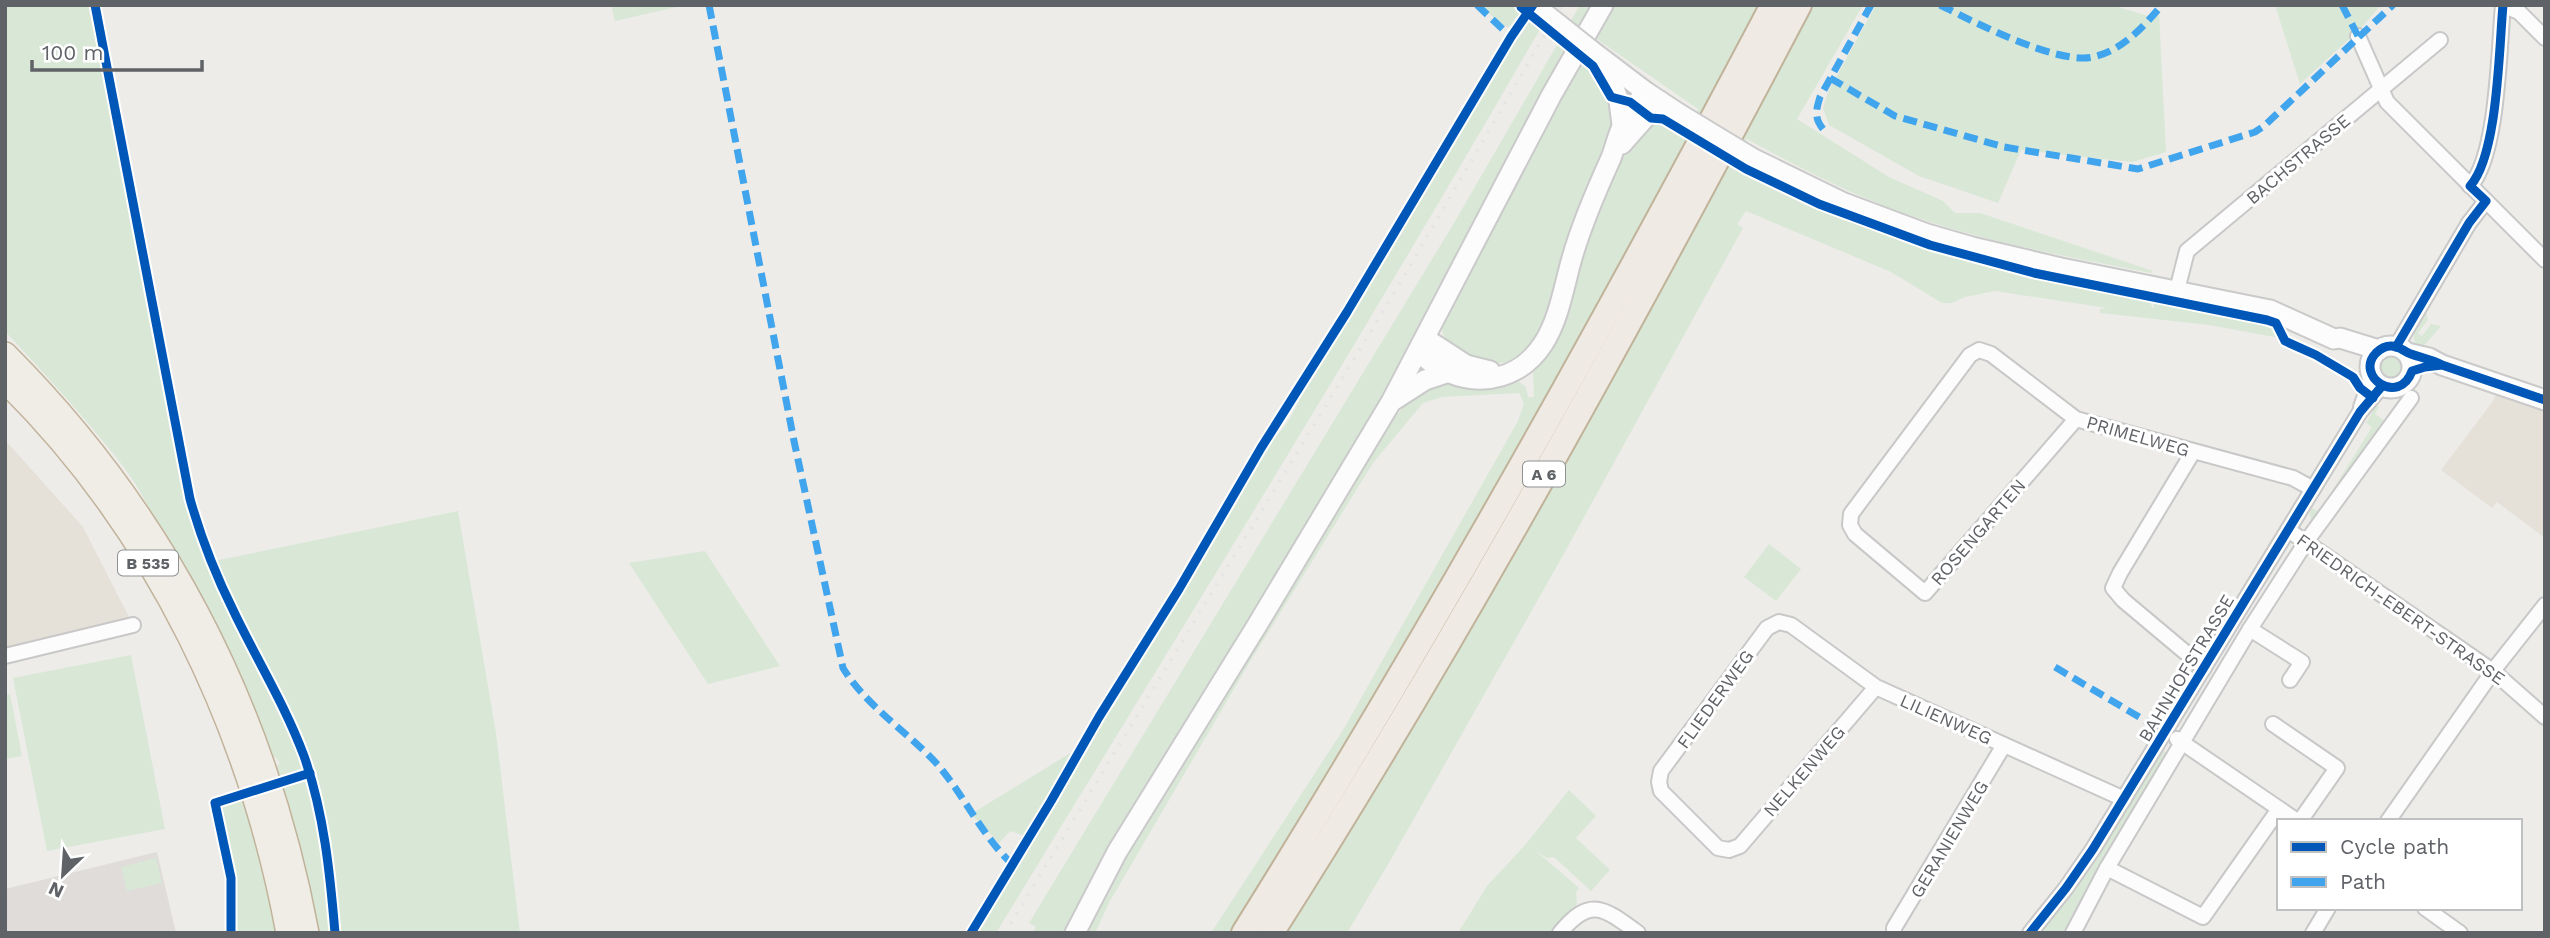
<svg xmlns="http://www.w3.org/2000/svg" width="2550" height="938" font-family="'Work Sans',sans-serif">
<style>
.commercial{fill:#e5e1d8}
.education{fill:#dfdcd9}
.green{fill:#d9e7d6}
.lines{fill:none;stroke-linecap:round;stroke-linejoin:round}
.minor-casing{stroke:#c8c8c8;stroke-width:18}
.secondary-casing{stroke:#cacaca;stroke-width:23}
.trunk-casing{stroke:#c1b29a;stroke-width:26}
.motorway-casing{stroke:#c1b29a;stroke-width:28}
.minor{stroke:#fcfcfc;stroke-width:14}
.secondary{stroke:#fcfcfc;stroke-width:19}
.trunk{stroke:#f0ece6;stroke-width:23}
.motorway{stroke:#efeae3;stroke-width:24}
.rail{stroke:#e3e4e3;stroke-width:3.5;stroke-dasharray:2 9;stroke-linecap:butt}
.secondary-bridge-casing{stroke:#cacaca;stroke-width:23;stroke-linecap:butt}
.secondary-bridge{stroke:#fcfcfc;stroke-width:19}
.quiet{stroke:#41a5ee;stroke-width:7;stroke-dasharray:14 7;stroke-linecap:butt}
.cycleway-casing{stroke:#fff;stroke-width:13}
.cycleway{stroke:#0057b8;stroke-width:9}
.labels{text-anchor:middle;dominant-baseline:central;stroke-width:6;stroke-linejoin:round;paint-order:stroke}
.shield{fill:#fff;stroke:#8f9194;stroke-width:2}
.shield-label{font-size:16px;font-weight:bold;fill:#5f6266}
.street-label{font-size:18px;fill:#5f6266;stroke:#fff}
</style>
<rect width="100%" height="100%" fill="#edece9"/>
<!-- commercial -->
<g class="commercial">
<path d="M2497,392L2545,409V538L2497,502L2492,508L2441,470L2493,401Z"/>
<path d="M5,440L83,527L133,625L5,651Z"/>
</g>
<!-- education -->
<path class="education" d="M157,852L176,933H5V889Z"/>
<!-- green -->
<g class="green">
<path d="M5,5H90L187,498C214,592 268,673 304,764L301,774L281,779L284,785L306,780L311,785L321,827L333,933H314L272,767L280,764L276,757L269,758L154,521C143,490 123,465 102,440C71,402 38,367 5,331Z"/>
<path d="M611,5H685L615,21Z"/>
<path d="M1480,5H1515L1524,13L1520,19L1509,27L1502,25Z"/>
<path d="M1536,5H1554C1374,318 1184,625 996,933H974L1053,803L1101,718L1109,713L1133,673L1134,667C1182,591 1223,511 1273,437C1290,427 1298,401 1306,385L1406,221L1500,61Z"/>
<path d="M1580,5H1595L1360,441L1068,933H1032L1036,927L1029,923L1454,223Z"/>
<path d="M1609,5H1760C1591,319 1420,631 1230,933H1211L1343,730L1518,421L1524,403L1519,393L1442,397L1423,403L1373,463L1248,665L1110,901L1095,933H1082L1091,912L1374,444L1407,402L1439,381H1518L1526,387L1528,397H1534L1533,373L1615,164C1625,151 1646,117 1666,124C1673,126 1680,132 1686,135L1698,109L1594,37Z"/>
<path d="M1812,5H1863L1797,119L1889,177L1943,201L1955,213H1980L2153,271L2151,273C2070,257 1989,243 1912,216C1854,196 1800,168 1747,139L1735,166C1798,200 1864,229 1933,250C2001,271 2072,284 2142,297L2149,300L2153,309L2155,298L2272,322L2281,336L2280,338L2209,325L2100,313V309L2107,308L1995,291L1965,297L1952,303H1942L1891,272L1746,211L1737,224L1743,228L1561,559L1390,861L1347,933H1285L1782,62Z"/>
<path d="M1876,5H2111L2155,18L2159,13L2166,152L2132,162L2021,150L1998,203L1919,176L1829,125L1823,108L1828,92Z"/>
<path d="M2275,5H2381L2360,29L2300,84Z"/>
<path d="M1581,59L1591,67L1616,116C1600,164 1583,213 1566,262C1558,287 1547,331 1529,350C1513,366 1489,367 1469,358C1457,352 1443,343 1442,328L1520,171Z"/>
<path d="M2426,312L2428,320L2418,333L2422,336L2431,324L2441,326L2421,349L2416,346C2410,333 2419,323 2426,312Z"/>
<circle cx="2392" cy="367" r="13"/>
<path d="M2376,405L2379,407L2375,414L2386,422L2314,525C2310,520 2308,514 2312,508L2319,512L2372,427L2366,423Z"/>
<path d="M458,511L496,733L520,933H338C335,885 332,835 318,790C293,709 248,637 214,561Z"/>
<path d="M1769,544L1801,569L1776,601L1744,577Z"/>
<path d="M705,551L780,666L708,684L629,563Z"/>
<path d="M131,655L165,829L47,851L13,678Z"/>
<path d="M10,694L22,756L5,759V695Z"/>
<path d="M1077,749L1026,836L1010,831L999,843L971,814Z"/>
<path d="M2162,750L2169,754L2068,933H2038L2083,877Z"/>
<path d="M1569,790L1596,816L1576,838L1610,870L1591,891L1554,857L1547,858L1536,851L1579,888L1576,892L1577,904L1552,933H1458L1487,886L1526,844Z"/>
<path d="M248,798L281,933H234L233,877L221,808L226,803Z"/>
<path d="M156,858L162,883L127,891L121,867Z"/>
</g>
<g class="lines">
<!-- minor casing -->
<g class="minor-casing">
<g id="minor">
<path d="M2503,5L2519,12L2545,38"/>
<path d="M2358,36L2387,102L2545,260"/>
<path d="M2470,186C2498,156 2499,47 2503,5"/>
<path d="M2177,290L2187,251L2440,40"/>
<path d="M2396,347L2469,223L2486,201"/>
<path d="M2361,407L2372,376"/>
<path d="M2076,419L1925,593L1855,534L1850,525L1851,514L1970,355L1979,350L1991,354L2076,419L2293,478L2313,489"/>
<path d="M2193,452L2120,573L2113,588L2123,600L2204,668"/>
<path d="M2288,530L2494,672L2545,717"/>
<path d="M2250,629L2302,662L2290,680"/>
<path d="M5,656L133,625"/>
<path d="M1876,687L1740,846L1729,850L1718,848L1661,791L1659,782L1661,771L1767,628L1779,622L1791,625L1876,687L2124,799"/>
<path d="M2273,724L2337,768L2300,821"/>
<path d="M2177,739L2297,821"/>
<path d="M2388,821L2496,667L2545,605"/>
<path d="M2107,868L2203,917L2279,809"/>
<path d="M2425,908L2460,933"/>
<path d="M1560,933C1590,896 1604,908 1638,933"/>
<path d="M1894,933V928L2004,745"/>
<path d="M2030,933L2066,888L2093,849L2360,412L2382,386"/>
<path d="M2073,933L2107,868L2250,629L2306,542L2411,398"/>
<path d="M2313,933L2328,908"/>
</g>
</g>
<!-- secondary casing -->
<g class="secondary-casing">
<g id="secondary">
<path d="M1592,51L1646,92L1681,115"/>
<path d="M1604,63L1619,101L1622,125"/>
<path d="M1622,144L1660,101"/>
<path d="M1752,158L1844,203L1927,234L1972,247L2061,268L2270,310L2334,339L2340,338L2379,350"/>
<path d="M1426,339L1466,365L1490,371"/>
<circle cx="2391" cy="367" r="21"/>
<path d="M1419,352C1455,389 1513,390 1543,344C1559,320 1564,286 1572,258C1582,223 1596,191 1611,158C1615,148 1617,137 1622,127C1627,114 1637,103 1646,92"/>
<path d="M2407,353L2429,358L2442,365L2545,400"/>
<path d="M1394,400L1425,380L1446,373"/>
<path d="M1075,933L1117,852L1256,627L1391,402L1551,96L1603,5"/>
</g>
</g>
<!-- trunk casing -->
<g class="trunk-casing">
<g id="trunk">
<path d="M5,354C167,516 265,709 307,933"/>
<path d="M5,381C156,529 250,727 288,933"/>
</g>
</g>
<!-- motorway casing -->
<g class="motorway-casing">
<g id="motorway">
<path d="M1244,933C1433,631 1607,320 1773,5"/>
<path d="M1271,933C1462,633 1633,320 1799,5"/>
</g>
</g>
<!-- minor -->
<use href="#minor" class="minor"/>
<!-- secondary -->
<use href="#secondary" class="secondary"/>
<!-- trunk -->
<use href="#trunk" class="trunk"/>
<!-- motorway -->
<use href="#motorway" class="motorway"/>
<!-- rail -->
<path class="rail" d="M1005,933L1396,290L1562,5"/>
<!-- secondary-bridge casing -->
<g class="secondary-bridge-casing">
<g id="secondary-bridge">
<path d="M1534,5L1592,51"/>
<path d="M1681,115L1752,158"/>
</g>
</g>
<!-- secondary-bridge -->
<use href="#secondary-bridge" class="secondary-bridge"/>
<!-- quiet -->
<g class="quiet">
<path d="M709,5L794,441L843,668C866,706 908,732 938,765C965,797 982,836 1013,865"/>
<path d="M1477,5L1511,37"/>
<path d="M1940,5C1974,22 2057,65 2093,57C2123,50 2143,27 2162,5"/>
<path d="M2342,5L2358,36"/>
<path d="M1830,78L1895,116L2004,147L2138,169L2255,132L2264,126L2393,5"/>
<path d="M1823,129C1814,118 1816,110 1820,97L1871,5"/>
<path d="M2055,667L2166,733"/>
</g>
<!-- cycleway casing -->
<g class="cycleway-casing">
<g id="cycleway">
<path d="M95,5L190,499C201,538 216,576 234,612C257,660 285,705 304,756C324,813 330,873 335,933"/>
<path d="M1521,7L1593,66L1611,97L1630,102L1651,118L1663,119L1746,169L1819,204L1930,245L2034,273L2267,320L2276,323L2285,341L2316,355L2353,377L2360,388L2373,398"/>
<path d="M2396,347L2469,223L2486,201L2470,186C2498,156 2499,47 2503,5"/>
<path d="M2442,365L2425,367L2412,371C2399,407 2354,376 2376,353C2380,349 2385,346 2391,346C2400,346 2404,352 2411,354C2422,358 2431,359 2442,365L2545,400"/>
<path d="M231,933V878L215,803L310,773"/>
<path d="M971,933L1051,801L1099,717L1179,589L1261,448L1347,312L1511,37L1533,5"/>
<path d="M2030,933L2066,888L2093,849L2360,412L2382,386"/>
</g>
</g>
<!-- cycleway -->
<use href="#cycleway" class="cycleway"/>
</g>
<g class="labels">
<!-- shield labels -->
<g class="shield">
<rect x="1523" y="461.5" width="42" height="25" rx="5"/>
<rect x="118" y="550.5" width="60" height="25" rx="5"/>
</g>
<g class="shield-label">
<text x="1544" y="474">A 6</text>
<text x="148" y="563">B 535</text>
</g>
<!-- street labels -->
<g class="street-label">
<text transform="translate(2298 159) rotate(-40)">BACHSTRASSE</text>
<text transform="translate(2138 436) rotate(16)">PRIMELWEG</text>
<text transform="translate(1978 532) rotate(-49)">ROSENGARTEN</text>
<text transform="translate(2401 609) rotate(35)">FRIEDRICH-EBERT-STRASSE</text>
<text transform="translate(2186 668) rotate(-59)">BAHNHOFSTRASSE</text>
<text transform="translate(1715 699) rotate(-54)">FLIEDERWEG</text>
<text transform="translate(1946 719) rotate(24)">LILIENWEG</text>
<text transform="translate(1804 771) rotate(-49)">NELKENWEG</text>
<text transform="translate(1949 839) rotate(-59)">GERANIENWEG</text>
</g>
</g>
<!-- border -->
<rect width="2550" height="938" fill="none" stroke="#5f6266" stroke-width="14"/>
<!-- legend -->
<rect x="2277" y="819" width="245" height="91" fill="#ffffff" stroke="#bfc0c2" stroke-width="2"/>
<rect x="2291" y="842" width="35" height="10" fill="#0057b8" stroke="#bfc0c2" stroke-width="2"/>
<text x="2340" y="854" font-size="21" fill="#5f6266">Cycle path</text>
<rect x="2291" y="877" width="35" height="10" fill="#41a5ee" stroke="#bfc0c2" stroke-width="2"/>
<text x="2340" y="889" font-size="21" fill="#5f6266">Path</text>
<!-- north arrow -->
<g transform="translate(63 875) rotate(205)" stroke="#ffffff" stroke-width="5" paint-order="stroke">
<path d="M0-5L12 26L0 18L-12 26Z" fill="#5f6266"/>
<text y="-10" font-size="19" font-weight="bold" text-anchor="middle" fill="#5f6266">N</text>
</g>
<!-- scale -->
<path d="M32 60v10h170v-10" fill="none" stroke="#5f6266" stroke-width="3.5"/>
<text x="42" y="60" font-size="21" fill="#5f6266" stroke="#ffffff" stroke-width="5" paint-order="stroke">100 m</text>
</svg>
